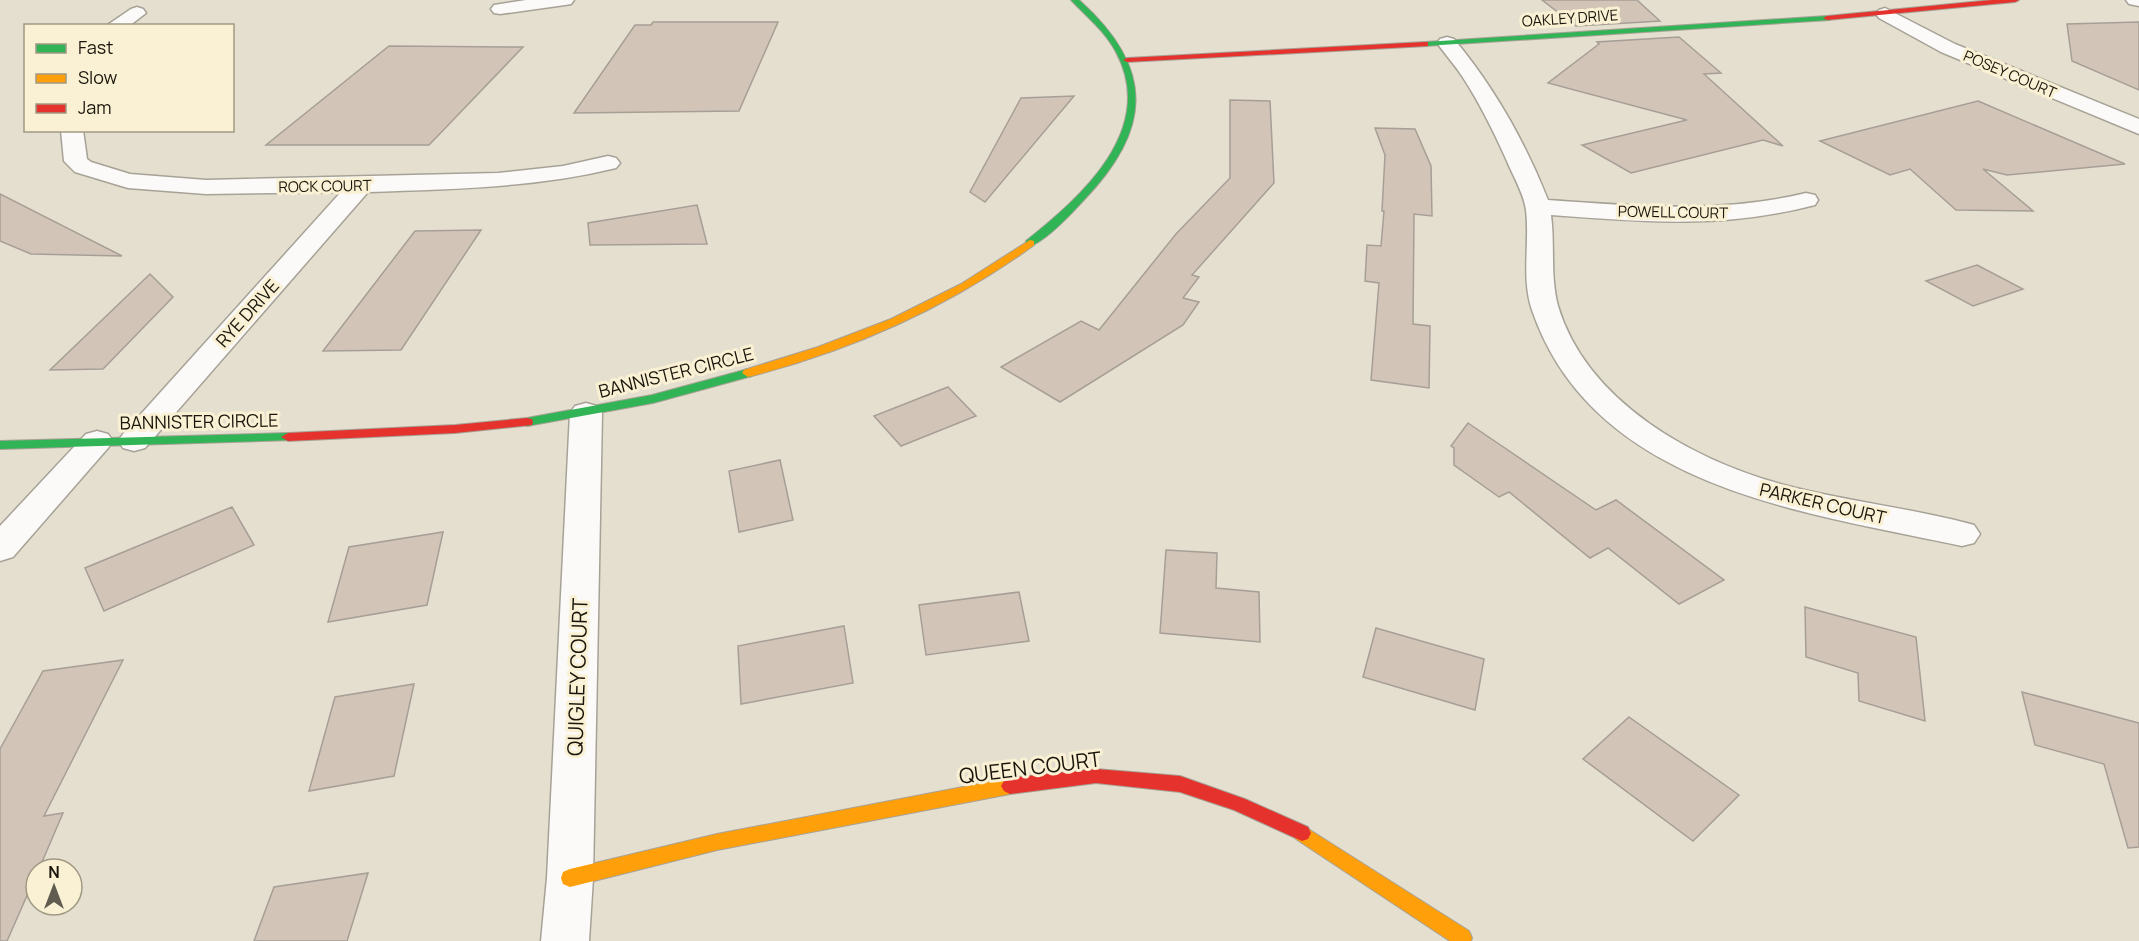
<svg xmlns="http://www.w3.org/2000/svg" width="2139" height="941" font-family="Manrope,sans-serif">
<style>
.building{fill:#d3c4b8;stroke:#a79f96;stroke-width:1.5}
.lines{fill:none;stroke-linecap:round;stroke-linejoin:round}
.street-casing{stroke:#a7a297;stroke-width:3}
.fast-casing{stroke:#a7a297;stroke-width:2}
.slow-casing{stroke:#a7a297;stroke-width:2}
.jam-casing{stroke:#a7a297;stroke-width:2}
.street{fill:#fbfaf8;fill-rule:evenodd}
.fast{fill:#30b455;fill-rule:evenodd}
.slow{fill:#ff9f0a;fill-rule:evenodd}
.jam{fill:#e5322d;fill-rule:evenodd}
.labels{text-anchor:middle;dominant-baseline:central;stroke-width:6;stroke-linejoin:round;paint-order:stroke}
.far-street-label{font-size:15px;fill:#19150b;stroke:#faf1d4}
.street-label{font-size:18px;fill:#19150b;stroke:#faf1d4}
.near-street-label{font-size:21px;fill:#19150b;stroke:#faf1d4}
</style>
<rect width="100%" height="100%" fill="#e5dfcf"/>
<!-- building -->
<g class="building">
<path d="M1542,0H1637L1660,21L1576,26Z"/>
<path d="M653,22H778L739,111L574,113L635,25H651Z"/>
<path d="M2139,22V90L2072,61L2067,24Z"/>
<path d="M1679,37L1721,73L1704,74L1783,146L1763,140L1631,173L1582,145L1687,120L1548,83L1599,44L1597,42Z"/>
<path d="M389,46L523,47L429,145H266Z"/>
<path d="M1074,96L985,202L970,192L1021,98Z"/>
<path d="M1230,100L1270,101L1274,183L1192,275L1199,277L1183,298L1199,302L1183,325L1060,402L1001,367L1081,321L1099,330L1176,234L1230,178Z"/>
<path d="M1978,101L2125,164L2007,175L1983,169L2033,211L1956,210L1910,169L1890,175L1820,141Z"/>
<path d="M1375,128L1415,129L1431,166L1432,216L1414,214L1413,324L1430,326L1429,388L1371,380L1379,283L1365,281L1367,245L1381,246L1384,211H1382L1385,155Z"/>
<path d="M0,194L122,256L31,254L0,241Z"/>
<path d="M697,205L707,244L590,245L588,223Z"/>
<path d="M481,230L401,350L323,351L415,231Z"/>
<path d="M1977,265L2023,289L1973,306L1926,281Z"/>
<path d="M150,274L173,297L103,369L50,370Z"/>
<path d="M948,387L976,416L901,446L874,416Z"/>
<path d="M1468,423L1596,510L1616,500L1724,580L1679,604L1608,548L1590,558L1509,492L1499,497L1454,465V448L1451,446Z"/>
<path d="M780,460L793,520L739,532L729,471Z"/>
<path d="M232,507L254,545L104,611L85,568Z"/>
<path d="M443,532L427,605L328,622L349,547Z"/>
<path d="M1166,550L1217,553L1216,588L1259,592L1260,642L1160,633Z"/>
<path d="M1019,592L1029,641L926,655L919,605Z"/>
<path d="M1805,607L1916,637L1925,721L1859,701L1858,673L1806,657Z"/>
<path d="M844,626L853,683L741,704L738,646Z"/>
<path d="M1376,628L1484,659L1475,710L1363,677Z"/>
<path d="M123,660L44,816L63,813L39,869H36V875L7,941H0V749L43,671Z"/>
<path d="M414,684L394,776L309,791L335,697Z"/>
<path d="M2022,692L2139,723V847L2128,848L2104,764L2035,745Z"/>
<path d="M1629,717L1739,795L1693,841L1583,759Z"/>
<path d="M368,873L347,941H254L274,887Z"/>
</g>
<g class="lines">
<!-- street casing -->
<g class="street-casing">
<g id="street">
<path d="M526,0H574L571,4L565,5L500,14L494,13L491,9L494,5Z"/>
<path d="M2126,0H2139V6L2129,4Z"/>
<path d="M137,7L143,9L146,13L129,26H106L131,9Z"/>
<path d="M1885,8L1955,44L2139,119V134L1941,52L1879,18L1876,14L1879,10Z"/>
<path d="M1447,37L1454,39C1494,87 1525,142 1548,200C1635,206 1720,214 1806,193L1815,195L1818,200L1815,205C1722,229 1645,222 1551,215C1555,245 1550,276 1558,306C1587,403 1696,462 1788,486C1849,502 1913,508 1974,525L1980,534L1974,543L1962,546C1804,512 1593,488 1532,310C1521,278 1530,243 1526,210C1524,196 1516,181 1510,168C1496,136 1481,105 1462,76C1454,64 1445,54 1437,43L1440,39Z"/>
<path d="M61,130H83L87,159L91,162L130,174L206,180L498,173L563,166L608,156L616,158L620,163L616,168C534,188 452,189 368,192L145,448L134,451L123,448L118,441L123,434L341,192L206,194L128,188L75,172L64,161Z"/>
<path d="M586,403L597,406L602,413L593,878L589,941H541L547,878L570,413L575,406Z"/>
<path d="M97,431L108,434L113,441L108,448L13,557L0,561V526L86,434Z"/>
</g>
</g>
<!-- fast casing -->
<g class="fast-casing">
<g id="fast">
<path d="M1071,0H1079C1156,69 1152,130 1082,202C1070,215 1046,241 1030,246L1026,245V241C1081,197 1158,130 1116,52C1105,31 1087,17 1071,0Z"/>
<path d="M1827,16L1831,18L1830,20L1425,46L1421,44L1425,42Z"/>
<path d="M748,369L752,370L754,373L752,376L653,403L527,426L521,422L527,418L652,395Z"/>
<path d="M288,433L295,437L293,440L0,449V441Z"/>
</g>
</g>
<!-- slow casing -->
<g class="slow-casing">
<g id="slow">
<path d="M1030,240L1034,241V245C949,307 850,351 748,377L742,373L744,370L818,347L891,319L961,284Z"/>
<path d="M1010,778L1016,781L1019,786L1016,791L1010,794L717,850L570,887L563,884L561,878L563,872L570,869L717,834Z"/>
<path d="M1302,825L1469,931L1472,938L1471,941H1450L1296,839L1293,833L1296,827Z"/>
</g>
</g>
<!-- jam casing -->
<g class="jam-casing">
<g id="jam">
<path d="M1992,0H2019L2015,2L1827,20L1823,18L1827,16Z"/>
<path d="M1425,42H1428V46L1127,62L1123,60L1127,58Z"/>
<path d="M527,418L532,419L533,422L532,425L455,433L288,441L281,437L288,433L455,425Z"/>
<path d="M1096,769L1180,776L1245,799L1308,827L1311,833L1308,839L1302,841L1234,810L1180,792L1096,783L1010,794L1004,791L1001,786L1004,781L1010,778Z"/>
</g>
</g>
<!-- street -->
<use href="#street" class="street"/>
<!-- fast -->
<use href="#fast" class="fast"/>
<!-- slow -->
<use href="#slow" class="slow"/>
<!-- jam -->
<use href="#jam" class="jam"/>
</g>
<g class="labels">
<!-- far-street labels -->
<g class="far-street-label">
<text transform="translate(1570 18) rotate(-4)">OAKLEY DRIVE</text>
<text transform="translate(2010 74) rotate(23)">POSEY COURT</text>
<text transform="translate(325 186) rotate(-1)">ROCK COURT</text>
<text transform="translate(1673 212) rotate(1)">POWELL COURT</text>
</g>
<!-- street labels -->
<g class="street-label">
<text transform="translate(247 313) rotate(-48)">RYE DRIVE</text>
<text transform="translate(676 372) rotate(-14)">BANNISTER CIRCLE</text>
<text transform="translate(199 421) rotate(-1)">BANNISTER CIRCLE</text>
<text transform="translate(1823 503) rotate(13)">PARKER COURT</text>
</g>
<!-- near-street labels -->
<g class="near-street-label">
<text transform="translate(577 677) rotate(-88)">QUIGLEY COURT</text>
<text transform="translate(1030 767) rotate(-7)">QUEEN COURT</text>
</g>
</g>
<!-- legend -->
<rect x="24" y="24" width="210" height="108" fill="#faf1d4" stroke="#a09984" stroke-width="1.5"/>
<rect x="36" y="44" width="30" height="9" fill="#30b455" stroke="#a09984" stroke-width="1.5"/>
<text x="78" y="54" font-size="18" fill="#19150b">Fast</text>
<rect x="36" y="74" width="30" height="9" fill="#ff9f0a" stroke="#a09984" stroke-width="1.5"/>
<text x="78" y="84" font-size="18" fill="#19150b">Slow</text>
<rect x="36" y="104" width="30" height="9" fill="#e5322d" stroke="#a09984" stroke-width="1.5"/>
<text x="78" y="114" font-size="18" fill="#19150b">Jam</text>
<!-- north arrow -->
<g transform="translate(54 887)"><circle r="28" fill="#faf1d4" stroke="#a09984" stroke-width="1.5"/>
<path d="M0-4.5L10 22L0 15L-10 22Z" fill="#605c50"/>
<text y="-9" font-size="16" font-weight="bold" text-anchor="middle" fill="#19150b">N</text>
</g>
</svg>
